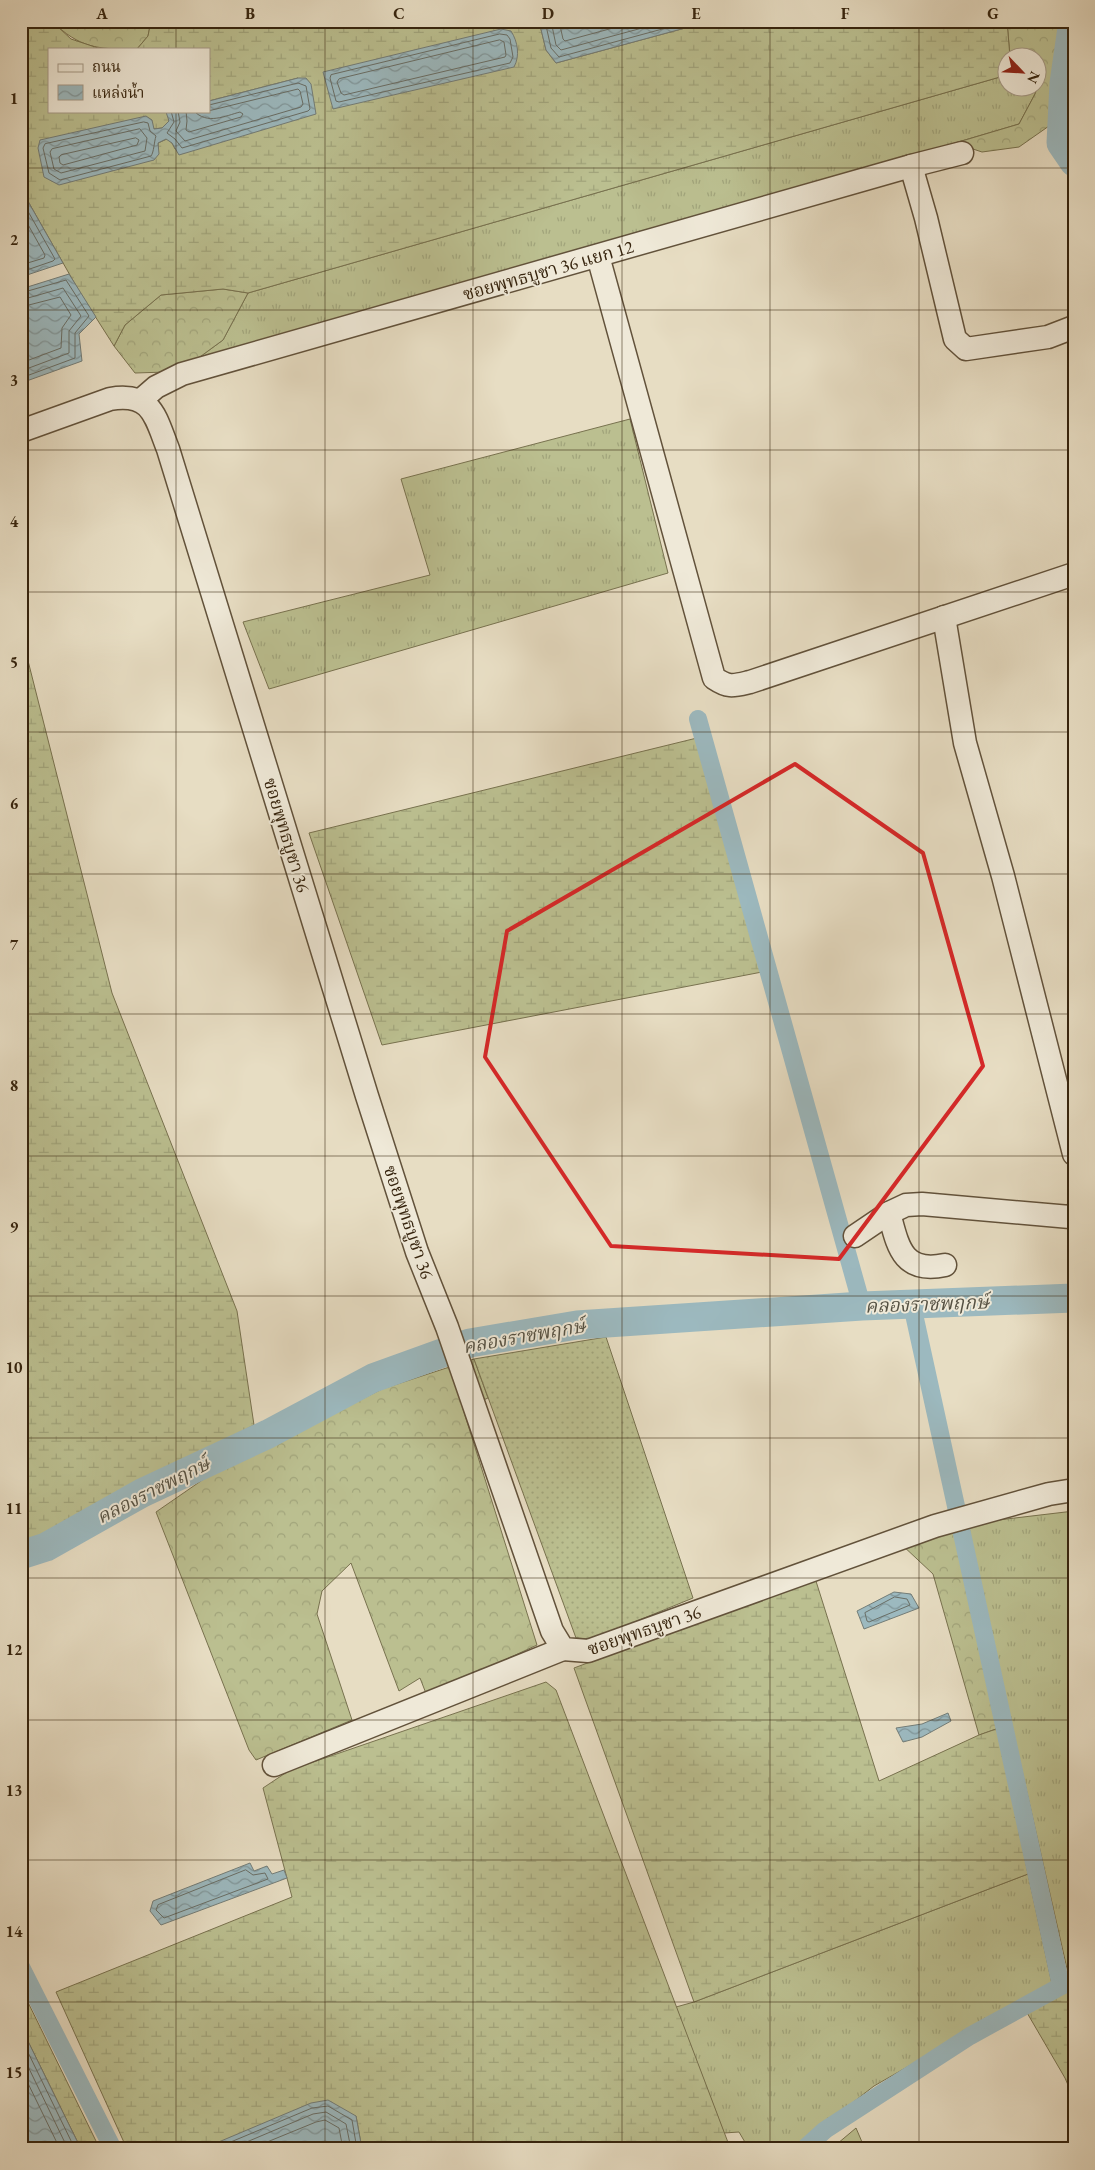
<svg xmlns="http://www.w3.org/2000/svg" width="1095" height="2170" font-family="'EB Garamond','Noto Serif Thai',serif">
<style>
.grass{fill:url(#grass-tufts);stroke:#78724f}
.forest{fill:url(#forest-crowns);stroke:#78724f}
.wetland{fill:url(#wetland-marsh);stroke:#78724f}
.garden{fill:url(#garden-dots);stroke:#78724f}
.water{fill:url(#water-waves);stroke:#737d78}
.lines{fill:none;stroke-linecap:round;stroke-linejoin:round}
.shore{stroke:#696e66;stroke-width:1}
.canal{stroke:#9cb9bf;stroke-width:18}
.river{stroke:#9cb9bf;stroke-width:29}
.minor-casing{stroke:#62523b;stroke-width:25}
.minor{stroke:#efe9d8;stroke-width:22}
.marked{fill:none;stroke:#d62828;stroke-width:4;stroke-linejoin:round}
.grid{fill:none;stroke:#36240e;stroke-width:1;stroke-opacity:0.55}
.labels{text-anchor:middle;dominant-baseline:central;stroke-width:4;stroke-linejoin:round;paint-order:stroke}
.street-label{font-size:18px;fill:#36240e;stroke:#efe9d8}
.water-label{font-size:19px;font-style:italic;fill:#555143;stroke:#efe9d8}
.neatline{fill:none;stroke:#36240e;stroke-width:2}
.grid-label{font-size:16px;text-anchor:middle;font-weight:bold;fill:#36240e}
</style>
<defs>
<pattern id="grass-tufts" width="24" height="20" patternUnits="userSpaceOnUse" patternTransform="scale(1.25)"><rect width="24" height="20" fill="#bbbf90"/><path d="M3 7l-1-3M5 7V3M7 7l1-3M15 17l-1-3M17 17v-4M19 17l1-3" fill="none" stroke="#a1a47b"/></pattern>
<pattern id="forest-crowns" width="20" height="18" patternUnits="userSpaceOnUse" patternTransform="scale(1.25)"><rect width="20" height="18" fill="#bbbf90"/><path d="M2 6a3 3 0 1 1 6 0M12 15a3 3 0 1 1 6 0" fill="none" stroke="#a1a47b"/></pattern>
<pattern id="wetland-marsh" width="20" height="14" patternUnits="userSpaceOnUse" patternTransform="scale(1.25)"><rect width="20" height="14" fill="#bbbf90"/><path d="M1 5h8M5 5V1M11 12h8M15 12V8" fill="none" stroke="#a1a47b"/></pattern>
<pattern id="garden-dots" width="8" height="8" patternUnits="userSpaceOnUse" patternTransform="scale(1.25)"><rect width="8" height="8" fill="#bbbf90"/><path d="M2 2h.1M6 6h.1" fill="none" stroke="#a1a47b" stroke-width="1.8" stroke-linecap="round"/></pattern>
<pattern id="water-waves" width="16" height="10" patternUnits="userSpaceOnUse" patternTransform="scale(1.25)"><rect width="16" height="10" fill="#9cb9bf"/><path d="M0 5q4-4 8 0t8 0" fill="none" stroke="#80969a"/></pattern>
</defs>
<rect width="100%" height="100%" fill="#e7ddc3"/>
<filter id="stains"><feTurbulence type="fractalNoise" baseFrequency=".004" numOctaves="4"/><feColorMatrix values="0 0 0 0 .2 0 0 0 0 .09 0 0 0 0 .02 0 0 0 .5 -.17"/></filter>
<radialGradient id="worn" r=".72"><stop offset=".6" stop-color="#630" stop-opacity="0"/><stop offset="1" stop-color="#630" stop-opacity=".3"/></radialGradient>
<!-- grass -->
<g class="grass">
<path d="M1007,75L1008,88H1038V78H1041L1035,94L1019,124L677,225L197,359L223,340L248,293Z"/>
<path d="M630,419L668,573L269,689L243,622L430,575L401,479Z"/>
<path d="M1074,1511V1970L1068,1973L966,1525L998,1520Z"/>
<path d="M1028,1874L1052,1984L874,2086L793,2149H749L739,2132L724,2133L676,2007L694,2002Z"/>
<path d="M856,2128L865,2149H831Z"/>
</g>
<!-- forest -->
<g class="forest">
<path d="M59,21H151L148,36L137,49C103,49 84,50 57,26Z"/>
<path d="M1007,21H1064L1054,71L1049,126L1019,147L982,152L955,143L1019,124L1035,94L1041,78H1038V58L1010,57Z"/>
<path d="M223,289L248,293L223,340L197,359L167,372L135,373L114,346L125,325L161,295Z"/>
<path d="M474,1359L488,1398L463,1409L537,1645L427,1696L420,1678L399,1691L351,1563L322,1591L317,1614L352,1720L256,1760L249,1750L156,1512L211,1474L382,1389Z"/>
<path d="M955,1526L999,1728L979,1735L933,1574L901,1544Z"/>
</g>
<!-- wetland -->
<g class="wetland">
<path d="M21,21H59L57,26L71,39L101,49H49V111H168L169,121L162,128L154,129L158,148V143L167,139L172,143L175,149L298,78L209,101V49H137L148,36L151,21H539L546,50L556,63L711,21H1007L1010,57L1008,58L1007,75L248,293L223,289L161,295L125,325L114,346L79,291L21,189Z"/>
<path d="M21,633L112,993L237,1311L254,1425L68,1523L21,1543Z"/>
<path d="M701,737L762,972L382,1045L309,833Z"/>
<path d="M815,1578L879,1781L979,1735L999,1728L1028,1874L694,2002L574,1668Z"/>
<path d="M546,1682L556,1690L729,2145L726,2149H362L356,2116L214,2143L202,2149H127L56,1992L292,1897L263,1788L290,1770Z"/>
<path d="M1074,1983V2099L1065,2078L1026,2011Z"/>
<path d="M21,1988L95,2139L100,2149H81L21,2027Z"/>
</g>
<!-- garden -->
<path class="garden" d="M606,1337L693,1598L593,1639L576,1638L474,1359Z"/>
<!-- water -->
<g class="water">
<path d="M539,21H711L556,63L546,50Z"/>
<path d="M501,29L511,31C518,42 520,56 514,67L333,109L323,72Z"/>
<path d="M298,78H306L311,84L316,114L179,155L172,143L166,139L158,143L159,154L154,160L59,185L44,177L38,148L40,140L146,116L152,120L154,129L162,128L169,121L166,112L209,111V101Z"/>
<path d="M21,189L63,263L21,277Z"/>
<path d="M69,274L96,317L79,334L82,361L21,383V289Z"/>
<path d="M894,1592L911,1594L919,1608L864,1629L857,1611Z"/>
<path d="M948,1713L951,1721L922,1737L903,1742L896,1728L922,1724Z"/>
<path d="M250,1863L254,1871L267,1866L272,1874L284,1870L287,1878L161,1925L150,1911L153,1901Z"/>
<path d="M21,2027L81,2149H21Z"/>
<path d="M328,2100L356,2116L362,2149H202L311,2103Z"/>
</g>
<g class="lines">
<!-- shore -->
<g class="shore">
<path d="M545,21L551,48L559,57L692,21"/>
<path d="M551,21L556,45L561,50L668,21"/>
<path d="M559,21L563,39L565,41L639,21"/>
<path d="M500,34L507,35L510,39L513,57L510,63L339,102L336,101L330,78L331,75Z"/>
<path d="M500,40L504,42L506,55L505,57L344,95L341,93L337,82L339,79Z"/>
<path d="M171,111L174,122L167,133L175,139L182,148L308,111L310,109L306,86L298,83L209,105"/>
<path d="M178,111L180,122L176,131L185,141L301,107L303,104L300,91L298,89L208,111"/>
<path d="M186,111L187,121L186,130L189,132L241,117L243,114L240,112C225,116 207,125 194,111"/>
<path d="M144,122L148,123L150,131L156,136C154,142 154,152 151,156L60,180L49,173L43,148L45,144Z"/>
<path d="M140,129L147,138L145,151L61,173L54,169L50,152L52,149Z"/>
<path d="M136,138L139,140L137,145L63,165L60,163L59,157L61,155Z"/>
<path d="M21,199L55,259L53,261L21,272"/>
<path d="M21,212L45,255L44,258L21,265"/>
<path d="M21,293L66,280L89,316L75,333V358L21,378"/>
<path d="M21,300L63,288L81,316L69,331V353L21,371"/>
<path d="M21,307L60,297L71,315L62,328L61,348L21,363"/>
<path d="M895,1597L907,1599L910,1605L869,1622L867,1621L865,1613Z"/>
<path d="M246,1870L253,1875L265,1873L268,1879L164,1918L156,1910L158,1905Z"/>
<path d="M21,2038L75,2149"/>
<path d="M21,2052L68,2149"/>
<path d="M21,2069L60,2149"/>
<path d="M214,2149L312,2108L328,2106L352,2120L357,2149"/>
<path d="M230,2149L313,2114L326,2112L346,2124L351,2149"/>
<path d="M250,2149L316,2122L325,2120L339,2128L343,2149"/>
</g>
<!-- canal -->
<g class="canal">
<path d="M698,719L862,1306"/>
<path d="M912,1305L1061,1986"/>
<path d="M21,1967L113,2149"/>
<path d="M804,2149L825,2130L970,2036L1074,1979"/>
</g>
<!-- river -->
<g class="river">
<path d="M1073,21L1064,83L1061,143L1074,162"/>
<path d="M21,1555L46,1547L142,1493L268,1434L373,1378L470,1343L577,1325L862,1306L1074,1298"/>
</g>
<!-- minor casing -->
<g class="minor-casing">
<g id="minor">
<path d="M911,166L926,218L955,339L966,349L1048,337L1074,327"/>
<path d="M598,256L714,678C729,688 733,686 750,682L1074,574"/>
<path d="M141,400L156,387L182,374L911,166L962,153"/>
<path d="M21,431L110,399C152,392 155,416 168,449L367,1096L417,1252L447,1327L552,1631L563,1649L588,1651L935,1526L1049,1494L1074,1490"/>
<path d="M944,617L965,743L1003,876L1074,1154"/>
<path d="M889,1213C898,1246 902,1274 945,1265"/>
<path d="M855,1236L889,1213L906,1205L922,1204L1070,1217L1074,1214"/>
<path d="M274,1765L563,1649"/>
</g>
</g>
<!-- minor -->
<use href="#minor" class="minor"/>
</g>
<!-- marked area -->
<path class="marked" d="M795,764L923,853L983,1066L839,1259L611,1246L485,1057L507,931Z"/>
<!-- grid -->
<path class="grid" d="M176,21V49M325,21V2149M473,21V2149M622,21V2149M770,21V2149M919,21V2149M176,111V2149M21,168H1074M21,310H1074M21,450H1074M21,592H1074M21,732H1074M21,874H1074M21,1014H1074M21,1156H1074M21,1296H1074M21,1438H1074M21,1578H1074M21,1720H1074M21,1860H1074M21,2002H1074"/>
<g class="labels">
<!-- street labels -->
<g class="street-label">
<text transform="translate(548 270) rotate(-16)">ซอยพุทธบูชา 36 แยก 12</text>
<text transform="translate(287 835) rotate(73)">ซอยพุทธบูชา 36</text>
<text transform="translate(409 1222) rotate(71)">ซอยพุทธบูชา 36</text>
<text transform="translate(644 1630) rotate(-19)">ซอยพุทธบูชา 36</text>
</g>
<!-- water labels -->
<g class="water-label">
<text transform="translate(927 1304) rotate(-2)">คลองราชพฤกษ์</text>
<text transform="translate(524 1336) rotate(-10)">คลองราชพฤกษ์</text>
<text transform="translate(153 1490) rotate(-27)">คลองราชพฤกษ์</text>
</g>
</g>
<!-- margin -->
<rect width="1095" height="2170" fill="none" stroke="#e7ddc3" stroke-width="55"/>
<!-- legend -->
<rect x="48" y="48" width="162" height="65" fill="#efe9d8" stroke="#a59a87"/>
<rect x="58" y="64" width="25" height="8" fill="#efe9d8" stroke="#a59a87"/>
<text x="92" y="72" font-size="15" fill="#36240e">ถนน</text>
<rect x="58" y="85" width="25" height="15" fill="url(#water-waves)" stroke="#a59a87"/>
<text x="92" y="98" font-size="15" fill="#36240e">แหล่งน้ำ</text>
<!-- north arrow -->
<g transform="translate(1022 72) rotate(115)"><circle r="24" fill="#efe9d8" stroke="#a59a87"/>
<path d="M0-4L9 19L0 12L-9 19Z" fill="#8f2418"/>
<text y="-8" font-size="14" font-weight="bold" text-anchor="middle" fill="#36240e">N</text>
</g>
<rect x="28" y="28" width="1040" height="2114" class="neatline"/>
<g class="grid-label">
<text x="102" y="19">A</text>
<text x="250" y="19">B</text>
<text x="399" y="19">C</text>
<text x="548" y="19">D</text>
<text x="696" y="19">E</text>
<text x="845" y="19">F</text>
<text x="993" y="19">G</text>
<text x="14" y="104">1</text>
<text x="14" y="245">2</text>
<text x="14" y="386">3</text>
<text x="14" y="527">4</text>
<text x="14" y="668">5</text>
<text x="14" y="809">6</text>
<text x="14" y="950">7</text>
<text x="14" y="1091">8</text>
<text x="14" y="1232">9</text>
<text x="14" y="1373">10</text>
<text x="14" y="1514">11</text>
<text x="14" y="1655">12</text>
<text x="14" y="1796">13</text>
<text x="14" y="1937">14</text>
<text x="14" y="2078">15</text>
</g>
<rect width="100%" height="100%" filter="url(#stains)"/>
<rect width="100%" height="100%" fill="url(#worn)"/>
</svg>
